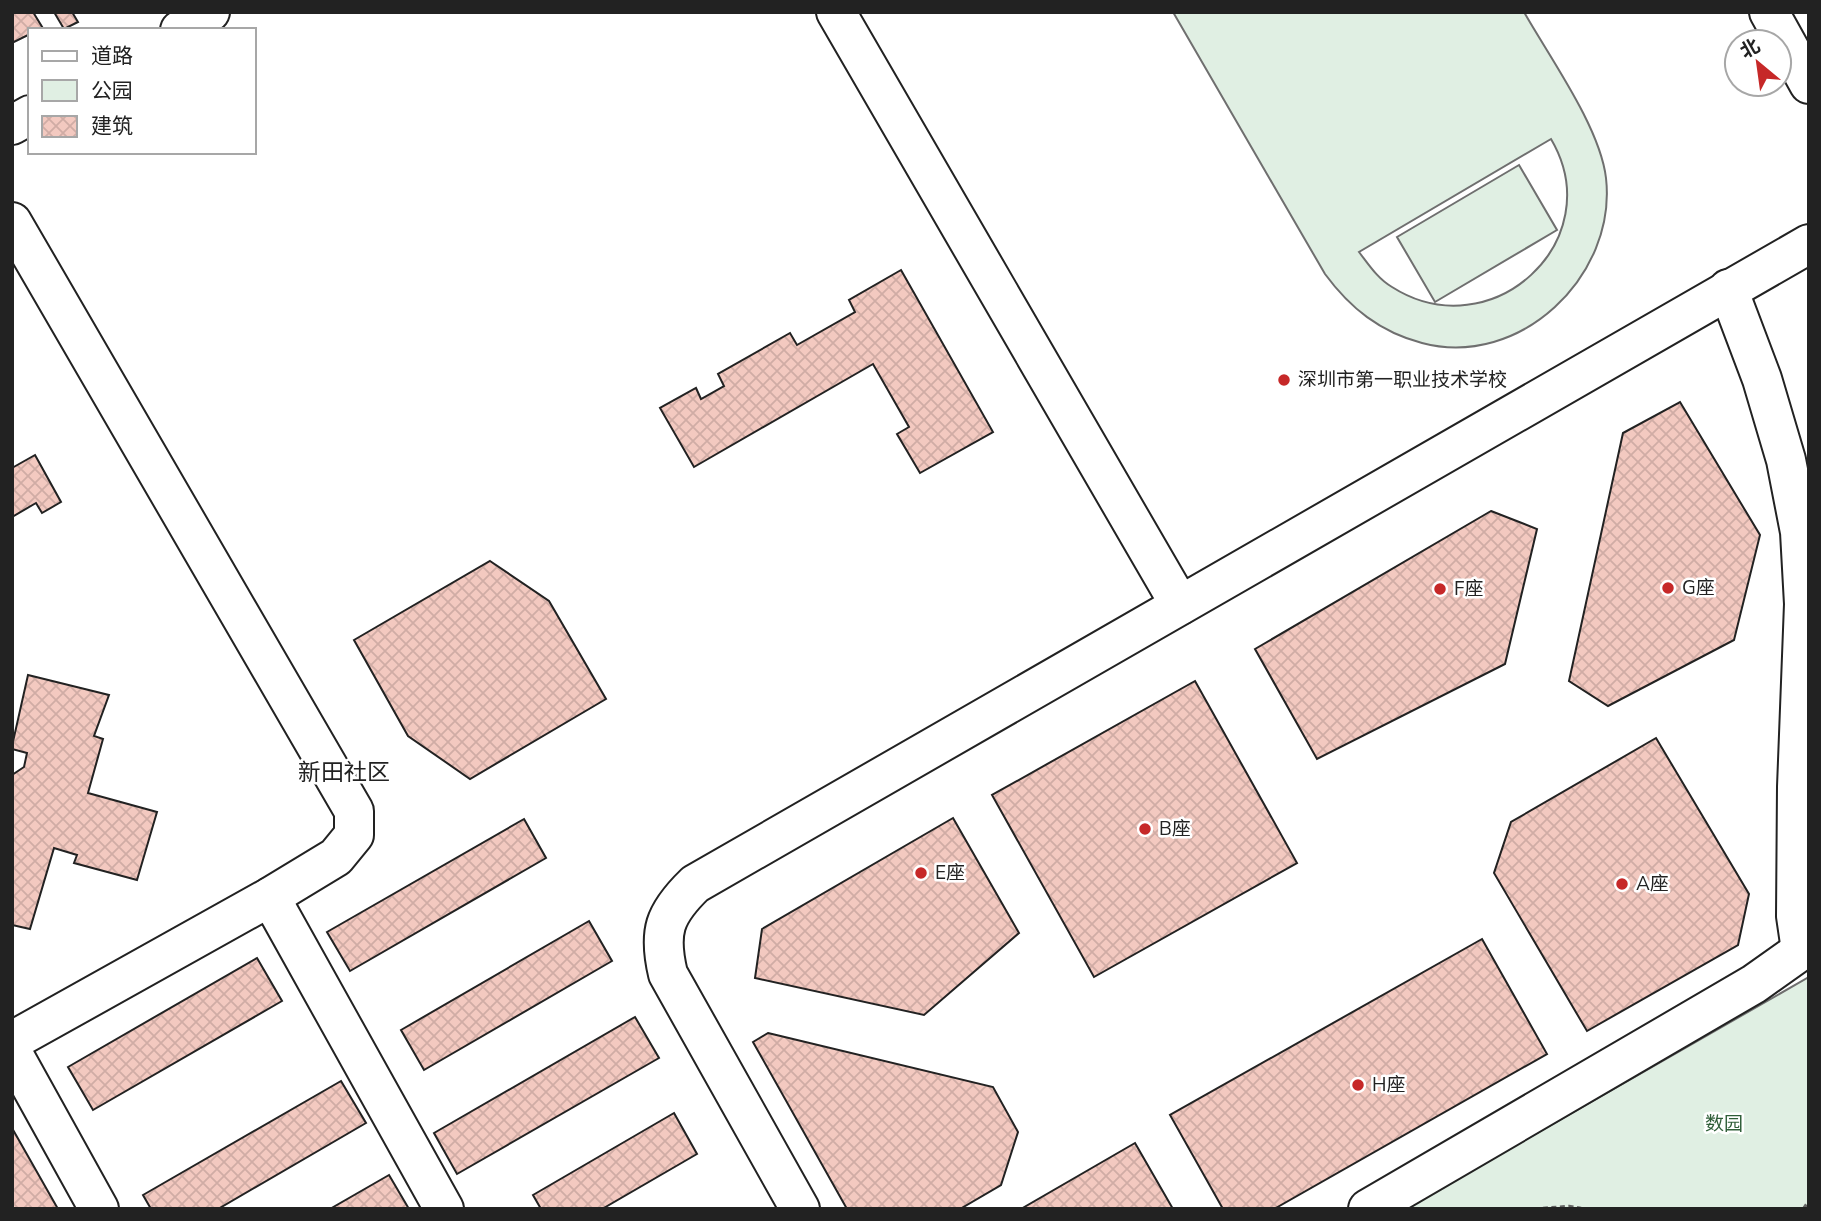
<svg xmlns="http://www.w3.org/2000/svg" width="1821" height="1221" font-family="'Nunito Sans','Noto Sans SC',sans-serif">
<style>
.park{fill:#e0efe3;stroke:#6f6f6f;stroke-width:2;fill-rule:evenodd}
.building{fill:url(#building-cross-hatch);stroke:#222;stroke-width:2}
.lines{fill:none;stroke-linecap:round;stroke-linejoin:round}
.minor-casing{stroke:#222;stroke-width:42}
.path{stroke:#646464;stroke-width:4.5;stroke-dasharray:5 3.5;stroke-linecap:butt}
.minor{stroke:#fff;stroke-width:38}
.poi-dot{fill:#c62828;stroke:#fff;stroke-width:2.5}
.labels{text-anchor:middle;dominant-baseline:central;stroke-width:5;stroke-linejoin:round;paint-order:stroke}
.poi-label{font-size:19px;fill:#222;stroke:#fff;text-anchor:start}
.park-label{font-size:19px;fill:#2f5e38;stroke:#fff}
.quarter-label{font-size:23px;fill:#222;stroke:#fff}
</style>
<defs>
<pattern id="building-cross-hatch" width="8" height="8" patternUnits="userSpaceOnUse" patternTransform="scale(1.75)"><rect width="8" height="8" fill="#f3c9c0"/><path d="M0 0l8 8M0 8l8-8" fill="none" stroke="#d0aca5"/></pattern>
</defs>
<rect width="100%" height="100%" fill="#fff"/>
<!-- park -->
<g class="park">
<path d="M1173,12H1524C1550,58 1600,127 1606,178C1617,276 1520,369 1422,343C1380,332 1350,308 1325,274ZM1551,139C1611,241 1491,350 1392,287C1378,279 1369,265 1359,252Z"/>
<path d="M1519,165L1557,230L1435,302L1397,237Z"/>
<path d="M1809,977V1209H1404Z"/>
</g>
<!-- building -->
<g class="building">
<path d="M12,12H33L44,30H30V37L28,35L14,42L12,39Z"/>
<path d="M54,12H72L78,22L64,29Z"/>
<path d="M901,270L993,432L920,473L897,434L909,427L873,364L694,467L660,408L696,388L701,399L724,386L718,374L790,333L797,345L855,312L849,300Z"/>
<path d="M1680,402L1760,535L1734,640L1608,706L1569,681L1623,433Z"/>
<path d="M35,455L61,502L42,513L36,503L12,517V468Z"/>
<path d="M1491,511L1537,529L1505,664L1317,759L1255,649Z"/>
<path d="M490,561L549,601L606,699L470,779L408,736L354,640Z"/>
<path d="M28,675L109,695L94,736L103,739L88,793L157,812L137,880L74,863L77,855L54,848L30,929L12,925V775L24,767L27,753L12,749V746Z"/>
<path d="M1195,681L1297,863L1094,977L992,795Z"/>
<path d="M1656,738L1749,894L1738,945L1587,1031L1494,873L1511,822Z"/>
<path d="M953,818L1019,933L924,1015L755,978L762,929Z"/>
<path d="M524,819L546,858L350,971L327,932Z"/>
<path d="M589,921L612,961L424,1070L401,1030Z"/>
<path d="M1482,939L1547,1054L1274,1209H1223L1170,1115Z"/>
<path d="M257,958L282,1001L93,1110L68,1067Z"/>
<path d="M635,1017L659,1058L457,1174L434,1133Z"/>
<path d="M768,1033L993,1087L1018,1132L1001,1185L960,1209H847L753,1042Z"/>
<path d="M341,1081L366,1123L218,1209H151L143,1195Z"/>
<path d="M674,1113L697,1154L602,1209H541L533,1195Z"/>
<path d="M12,1128L58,1209H12Z"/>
<path d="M1135,1143L1173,1209H1021Z"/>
<path d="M389,1175L409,1209H330Z"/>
</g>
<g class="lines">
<!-- minor casing -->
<g class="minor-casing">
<g id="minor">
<path d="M836,12L1180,605"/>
<path d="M1769,12L1809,84"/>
<path d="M180,30L210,12"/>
<path d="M12,125L30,115"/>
<path d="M12,222L354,811V835L336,857L270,897L12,1041"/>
<path d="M1728,289L1762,379L1786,460L1800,532L1804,604L1797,787L1796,916L1801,950"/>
<path d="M270,897L444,1209"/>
<path d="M12,1052L99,1209"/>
<path d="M800,1209L668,974C658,932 664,914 695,884L1809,244"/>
<path d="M1368,1209L1754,984L1809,945"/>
</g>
</g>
<!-- path -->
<g class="path">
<path d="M1543,1209L1569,1207L1581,1209"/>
<path d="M1804,1209L1809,1202"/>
</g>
<!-- minor -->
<use href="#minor" class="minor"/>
</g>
<!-- markers -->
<g class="poi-dot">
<circle cx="1284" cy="380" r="7"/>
<circle cx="1668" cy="588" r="7"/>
<circle cx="1440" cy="589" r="7"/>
<circle cx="1145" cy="829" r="7"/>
<circle cx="921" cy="873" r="7"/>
<circle cx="1622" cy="884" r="7"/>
<circle cx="1358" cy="1085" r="7"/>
</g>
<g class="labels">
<!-- poi labels -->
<g class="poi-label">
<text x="1298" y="380">深圳市第一职业技术学校</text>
<text x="1682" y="588">G座</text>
<text x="1454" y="589">F座</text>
<text x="1159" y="829">B座</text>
<text x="935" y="873">E座</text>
<text x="1636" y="884">A座</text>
<text x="1372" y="1085">H座</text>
</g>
<!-- park labels -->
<g class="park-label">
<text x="1724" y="1124">数园</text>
</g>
<!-- quarter labels -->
<g class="quarter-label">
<text x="344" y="772">新田社区</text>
</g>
</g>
<!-- border -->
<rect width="1821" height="1221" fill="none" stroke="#222222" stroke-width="28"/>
<!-- legend -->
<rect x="28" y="28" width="228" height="126" fill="#ffffff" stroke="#a7a7a7" stroke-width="2"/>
<rect x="42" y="51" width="35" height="10" fill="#ffffff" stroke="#a7a7a7" stroke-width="2"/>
<text x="91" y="63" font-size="21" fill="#222222">道路</text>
<rect x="42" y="80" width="35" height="21" fill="#e0efe3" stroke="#a7a7a7" stroke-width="2"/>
<text x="91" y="98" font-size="21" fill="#222222">公园</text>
<rect x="42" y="116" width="35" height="21" fill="url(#building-cross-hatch)" stroke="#a7a7a7" stroke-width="2"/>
<text x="91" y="133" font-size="21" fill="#222222">建筑</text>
<!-- north arrow -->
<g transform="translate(1758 63) rotate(331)"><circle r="33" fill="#ffffff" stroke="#a7a7a7" stroke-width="2"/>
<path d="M0-5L12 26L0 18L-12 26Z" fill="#c62828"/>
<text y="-10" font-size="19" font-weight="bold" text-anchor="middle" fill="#222222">北</text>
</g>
</svg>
